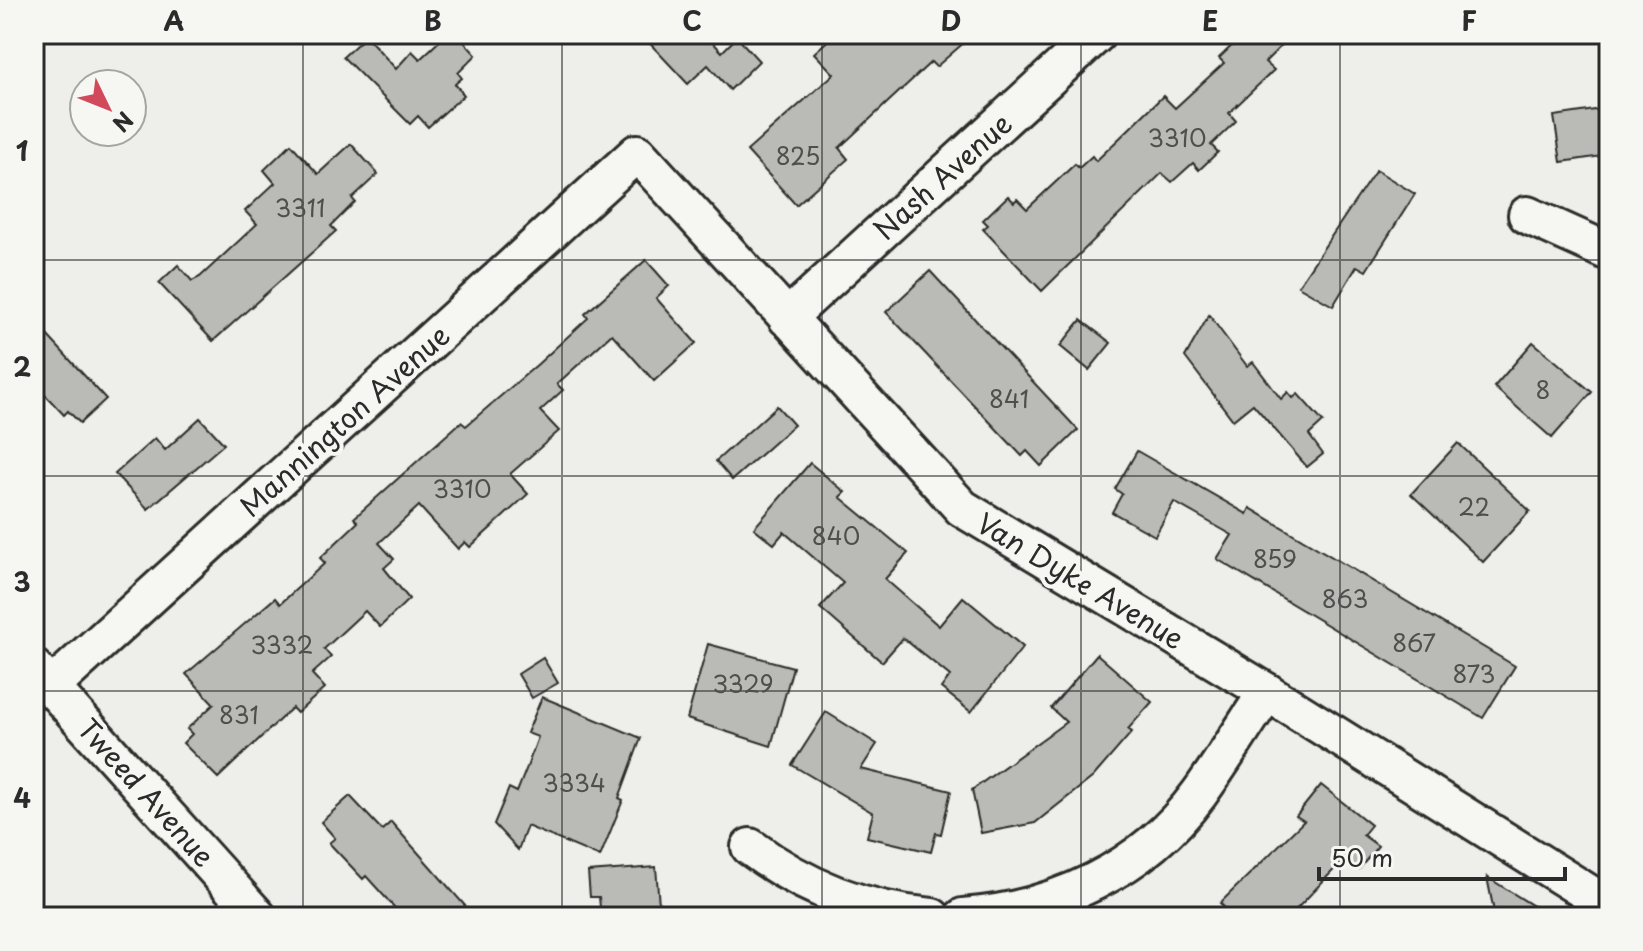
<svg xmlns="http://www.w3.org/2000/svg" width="1643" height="951" font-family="'Playpen Sans',sans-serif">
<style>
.building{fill:#babab7;stroke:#2b2b2b;stroke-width:2}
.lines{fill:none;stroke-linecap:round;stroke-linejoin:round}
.minor-casing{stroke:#2b2b2b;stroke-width:42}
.minor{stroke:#f6f6f2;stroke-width:36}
.grid{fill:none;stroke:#2b2b2b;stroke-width:2;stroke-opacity:0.55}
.labels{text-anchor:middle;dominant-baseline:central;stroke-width:8;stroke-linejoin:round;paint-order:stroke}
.number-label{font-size:24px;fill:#4f4f4e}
.street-label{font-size:28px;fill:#2b2b2b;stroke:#f6f6f2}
.neatline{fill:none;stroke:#2b2b2b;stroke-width:3}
.grid-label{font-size:26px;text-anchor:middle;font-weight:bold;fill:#2b2b2b}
</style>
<rect width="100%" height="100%" fill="#eeeeea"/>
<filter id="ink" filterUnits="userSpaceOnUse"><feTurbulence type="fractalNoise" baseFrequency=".0125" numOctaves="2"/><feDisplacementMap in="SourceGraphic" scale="16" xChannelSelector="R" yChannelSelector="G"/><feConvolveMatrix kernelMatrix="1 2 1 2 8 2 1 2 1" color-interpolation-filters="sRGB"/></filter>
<g filter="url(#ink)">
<!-- building -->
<g class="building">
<path d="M447,34H457L476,55L458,73L462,78L455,84L464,95L428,127L418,116L410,124L343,57L366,36L396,69L412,51L420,59Z"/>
<path d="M641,34H705L722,52L737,37L759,61L730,90L708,65L688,84Z"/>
<path d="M835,34H974L936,67L931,62L839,148L848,159L796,205L747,151L834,74L814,53Z"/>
<path d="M1244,34H1293L1265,62L1274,70L1229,113L1236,121L1211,145L1218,152L1199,170L1193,163L1172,182L1162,173L1042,291L983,229L988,225L983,220L1008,196L1014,202L1017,199L1027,209L1075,164L1079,168L1092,156L1096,161L1163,96L1175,108L1224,63L1219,58Z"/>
<path d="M1609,108V155L1561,162L1554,116Z"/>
<path d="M291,144L318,174L351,144L378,174L352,198L355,202L331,226L336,231L213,341L159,283L178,265L192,281L200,277L257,224L245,211L275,183L264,170Z"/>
<path d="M1376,170L1415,194L1366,271L1357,266L1333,306L1298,286Z"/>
<path d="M646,260L669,286L656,298L696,343L654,381L612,334L557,384L563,390L540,411L559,431L510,474L528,494L470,547L465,542L458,549L419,506L379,543L394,559L384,568L409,599L380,627L365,611L324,649L331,657L312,674L325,688L297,713L292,708L218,778L183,743L192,734L187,729L214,704L186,674L275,598L280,604L325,563L320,558L358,522L354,518L461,422L466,426L539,363L588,318L585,314Z"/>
<path d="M930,271L1078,430L1041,466L1027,451L1022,456L886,312Z"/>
<path d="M1209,315L1247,366L1253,362L1281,399L1288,392L1293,398L1298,394L1323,422L1309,435L1323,454L1307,467L1253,404L1233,420L1185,357Z"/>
<path d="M1081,320L1111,343L1089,370L1060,346Z"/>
<path d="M34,321L106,399L80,423L68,411L64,415L34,383Z"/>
<path d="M1533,342L1592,392L1552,438L1494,387Z"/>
<path d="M777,406L794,425L732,480L716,461Z"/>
<path d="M200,418L224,444L148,509L115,474L155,438L165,450Z"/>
<path d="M1458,443L1530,511L1483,562L1411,494Z"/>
<path d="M1137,451L1247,514L1250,508L1515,666L1483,718L1217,559L1232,535L1174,502L1155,536L1112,512L1122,494L1115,489Z"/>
<path d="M810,463L845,492L840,497L908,553L885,579L939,626L963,597L1023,647L971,712L941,688L950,676L903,638L882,662L820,608L843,583L784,532L774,544L754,528Z"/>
<path d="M708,644L793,667L771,746L687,719Z"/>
<path d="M1097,654L1152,702L1128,729L1132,732L1093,777L1035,823L981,833L972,790L1066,722L1051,708Z"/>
<path d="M543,658L558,683L532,698L518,674Z"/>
<path d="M542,697L641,738L619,798L623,800L600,857L527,826L518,850L494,824L509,788L517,792L527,767L538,737L527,733Z"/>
<path d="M826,712L877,744L861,769L951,791L941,834L936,833L931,852L867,837L873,813L792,765Z"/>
<path d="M1321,785L1371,825L1363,835L1378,846L1359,869L1345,858L1289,917H1233L1220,903L1304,821L1296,816Z"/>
<path d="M350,796L382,830L391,822L475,917H403L366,876L363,879L329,843L335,838L321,822Z"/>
<path d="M656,867L660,917H601L599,897H590L588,872Z"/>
<path d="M1487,877L1551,917H1495Z"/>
</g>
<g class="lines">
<!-- minor casing -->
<g class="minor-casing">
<g id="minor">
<path d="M1527,215L1609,252"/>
<path d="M787,318L1097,34"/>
<path d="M34,668L258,917"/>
<path d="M51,687L637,153L962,508L1267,692L1609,906"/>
<path d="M750,847C805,888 864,911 932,917"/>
<path d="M963,917C1055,910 1143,870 1199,794C1223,761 1244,726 1267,692"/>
</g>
</g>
<!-- minor -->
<use href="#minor" class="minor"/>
</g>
</g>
<!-- grid -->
<path class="grid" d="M303,34V917M562,34V917M822,34V917M1081,34V917M1340,34V917M34,260H1609M34,476H1609M34,691H1609"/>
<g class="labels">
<!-- number labels -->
<g class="number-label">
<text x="1177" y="137">3310</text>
<text x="798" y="155">825</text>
<text x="300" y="207">3311</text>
<text x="1543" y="389">8</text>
<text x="1009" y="398">841</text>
<text x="462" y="488">3310</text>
<text x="1474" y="506">22</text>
<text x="836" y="535">840</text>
<text x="1275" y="558">859</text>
<text x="1345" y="598">863</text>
<text x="1414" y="642">867</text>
<text x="282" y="644">3332</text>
<text x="1474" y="673">873</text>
<text x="743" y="683">3329</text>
<text x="239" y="714">831</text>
<text x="574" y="782">3334</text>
</g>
<!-- street labels -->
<g class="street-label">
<text transform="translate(942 176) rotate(-42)">Nash Avenue</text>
<text transform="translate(344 420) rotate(-42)">Mannington Avenue</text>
<text transform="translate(1081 580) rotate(31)">Van Dyke Avenue</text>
<text transform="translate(147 792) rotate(48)">Tweed Avenue</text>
</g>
</g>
<!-- margin -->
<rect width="1643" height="951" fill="none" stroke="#f6f6f2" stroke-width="88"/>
<!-- north arrow -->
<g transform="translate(108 108) rotate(133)"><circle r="38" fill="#f6f6f2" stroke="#a5a5a2" stroke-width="2"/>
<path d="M0-6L14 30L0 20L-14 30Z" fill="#d1495b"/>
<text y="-12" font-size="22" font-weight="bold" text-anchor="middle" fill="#2b2b2b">N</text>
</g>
<!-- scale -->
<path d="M1319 867v12h246v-12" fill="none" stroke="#2b2b2b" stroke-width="4"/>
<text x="1331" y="867" font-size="24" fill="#2b2b2b" stroke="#f6f6f2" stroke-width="6" paint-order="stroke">50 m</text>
<rect x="44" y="44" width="1555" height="863" class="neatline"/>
<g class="grid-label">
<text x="174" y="31">A</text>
<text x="433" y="31">B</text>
<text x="692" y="31">C</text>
<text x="951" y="31">D</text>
<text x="1210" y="31">E</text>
<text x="1469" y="31">F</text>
<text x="22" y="161">1</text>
<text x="22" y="377">2</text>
<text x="22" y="592">3</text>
<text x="22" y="808">4</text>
</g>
</svg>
